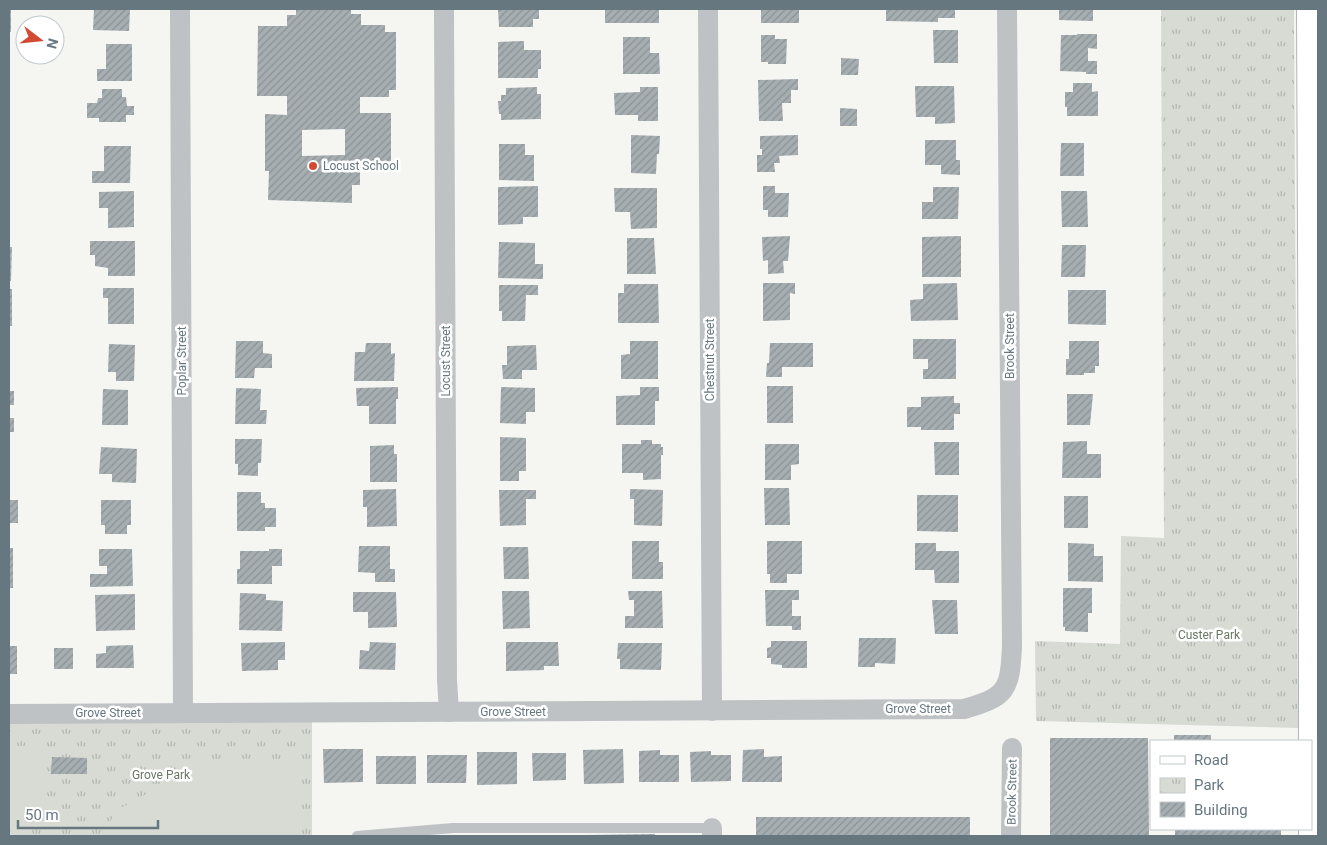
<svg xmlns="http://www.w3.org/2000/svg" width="1327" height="845" font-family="Roboto,sans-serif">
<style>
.park{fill:url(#park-tufts)}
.pitch{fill:#d7dbd3}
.building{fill:url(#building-hatch);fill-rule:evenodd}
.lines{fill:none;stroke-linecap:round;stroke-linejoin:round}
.secondary-casing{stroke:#b1b6b9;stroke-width:30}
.lane{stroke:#bec2c5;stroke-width:10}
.street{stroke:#bec2c5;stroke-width:20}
.secondary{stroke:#fff;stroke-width:28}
.poi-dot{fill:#d34a34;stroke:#fff;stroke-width:2}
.labels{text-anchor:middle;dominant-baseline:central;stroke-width:5;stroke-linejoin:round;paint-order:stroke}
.poi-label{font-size:12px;fill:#677780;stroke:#fff;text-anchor:start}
.street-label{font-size:12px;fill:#677780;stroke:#fff}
.park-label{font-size:12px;fill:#6a7865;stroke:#fff}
</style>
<defs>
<pattern id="park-tufts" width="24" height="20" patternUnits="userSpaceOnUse" patternTransform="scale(1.25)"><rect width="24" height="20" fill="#d7dbd3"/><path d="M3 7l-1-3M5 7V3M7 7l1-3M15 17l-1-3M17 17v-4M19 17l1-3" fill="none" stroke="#b2b6b0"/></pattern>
<pattern id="building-hatch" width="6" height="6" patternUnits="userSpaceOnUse" patternTransform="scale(1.25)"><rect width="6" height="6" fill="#a6aeb2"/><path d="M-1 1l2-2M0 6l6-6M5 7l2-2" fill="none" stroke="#8b9296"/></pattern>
</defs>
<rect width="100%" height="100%" fill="#f5f5f2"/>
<!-- park -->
<g class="park">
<path d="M1161,9H1294L1298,728L1036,721L1035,641L1120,644L1121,536L1164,538Z"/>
<path d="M312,714V836H9V715Z"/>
</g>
<!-- pitch -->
<g class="pitch">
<path d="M9,746H47V822L9,823Z"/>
<path d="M297,761L298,836H103L116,811L201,763Z"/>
</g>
<!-- building -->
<g class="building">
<rect x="9" y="9" width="2" height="23"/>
<path d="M94,9H130L129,31L93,30Z"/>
<path d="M296,9H351V14H361V25H385V32H396V90H389V97H360V113H391V169H360V185H352V203L268,200L269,171H265V114L287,115V96H257L258,26H287V15H296ZM345,129V155L302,156V130Z"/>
<path d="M498,9H539V19H533V27H499Z"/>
<rect x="605" y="9" width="54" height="14"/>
<rect x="761" y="9" width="38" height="14"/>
<path d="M886,9H955V18H938V22L886,21Z"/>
<path d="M1059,9H1093V21L1059,20Z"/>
<path d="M933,30H958V63H934Z"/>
<path d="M1077,34H1097V49L1088,48V61H1097V74H1086V72L1060,71L1061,35H1077Z"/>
<path d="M761,35H775V39H787L786,64H768V62H761Z"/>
<path d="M623,37H650V53H659L660,74H623Z"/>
<path d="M524,41V50H541V69H538V78H498V42Z"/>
<path d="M106,44H132V81H97V69H106Z"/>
<path d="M841,58L859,59L858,75H841Z"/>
<path d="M798,79V90H791V103H782L783,121H759L758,80Z"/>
<path d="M1073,83H1092V92L1098,91V116H1067V107H1065V92H1073Z"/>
<path d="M915,86H954L955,123L935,124V117H916Z"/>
<path d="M537,87V94H541V119L501,120V114H499L498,101H501V95H506V88Z"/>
<path d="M640,87H658V121H638V115H615L614,93L640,92Z"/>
<path d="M102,89H122V97H126L127,106H134V115H126V122H99V118H87V103H97L98,98H102Z"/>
<path d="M840,108L857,109V126H840Z"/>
<path d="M631,135L660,136L659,154H657L656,174L631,173Z"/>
<path d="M798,135V155L779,156L780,163H774L775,172H757V155H762V149H760V136Z"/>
<path d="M925,140H956V160H960V175L941,174V165H925Z"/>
<path d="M1061,143H1084V176H1060Z"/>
<path d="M499,144H525V155H534V181L499,180Z"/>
<path d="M104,146H131L130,183H92V171H104Z"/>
<path d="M538,186V217H523V224L498,225V187Z"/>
<path d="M763,186H775V193H789L788,217H768V210H763Z"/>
<path d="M933,187H959L958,219H922V202H933Z"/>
<path d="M614,188H657V228L631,229L630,212H615Z"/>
<path d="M134,191V227L108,228V208H99V192Z"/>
<path d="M1061,191H1087L1088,227H1062Z"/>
<path d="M790,236L788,261H783L784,273L768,274V260L763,261L762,237Z"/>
<path d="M961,236V277H922V237Z"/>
<path d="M627,238H654L656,274H627Z"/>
<path d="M90,241H135V276H108V268L95,266V255H90Z"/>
<path d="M499,242L535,243V264H543V279L498,278Z"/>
<path d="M1062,245H1086L1085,277H1061Z"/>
<path d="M9,247H12L11,281H9Z"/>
<path d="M763,283H795V294L790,293V320L763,321Z"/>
<path d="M957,283L958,320L911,321L910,300L923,299V284Z"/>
<path d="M624,284H658L659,323H618V293H624Z"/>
<path d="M499,285H538V295H526L525,321H502V311H499Z"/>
<path d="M103,288H134V324H108V298H103Z"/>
<rect x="9" y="289" width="3" height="37"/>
<path d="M1068,290H1106V325L1068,324Z"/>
<path d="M913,339H956V379H923V369H928V359H913Z"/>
<path d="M236,341H263V353L272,354V368H255L254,378H235Z"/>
<path d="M630,341H658V379H621V355L630,354Z"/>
<path d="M1069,341H1099V366H1095V373H1084V375H1066V359H1069Z"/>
<path d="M366,343H391V354L395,353L394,381H354L355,352H365Z"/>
<path d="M770,343H813V367H782V377H766L767,363H769Z"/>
<path d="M109,344L135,345L134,381H116V372H108Z"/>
<path d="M536,345L537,370H522V379H503L502,365H507V346Z"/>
<rect x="767" y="386" width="26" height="37"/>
<path d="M398,387V399H396V424H369V406H357L356,388Z"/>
<path d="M501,387L535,388V412H526V424L500,423Z"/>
<path d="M640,387H659V401H655V425H616V396L640,395Z"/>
<path d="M236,388L261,389L260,410H267L266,424H235Z"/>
<path d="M103,389L128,390V425H102Z"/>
<rect x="9" y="391" width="5" height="14"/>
<path d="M1067,394H1093L1090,425H1067Z"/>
<path d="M954,396V403H960V414H954V430H921V427H907V407H921V397Z"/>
<rect x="9" y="418" width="5" height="14"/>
<path d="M500,437L526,438V471H519V481H500Z"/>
<path d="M235,439H262L261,463H258V476L238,475V464H235Z"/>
<path d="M641,440H652V444H661V447H663V455H661V479L643,480V473H622V444H641Z"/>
<path d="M1087,441V454H1101V478H1062L1063,442Z"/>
<path d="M934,442H959V475H935Z"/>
<path d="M765,444H799V464L791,465V480H765Z"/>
<path d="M394,445V454H397V482H370V446Z"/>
<path d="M101,447L137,449L136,483L112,482V474H99Z"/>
<path d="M764,488H789L790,525H765Z"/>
<path d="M396,489L397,526L367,527V507H363V490Z"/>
<path d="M630,489L663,490L662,526L634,525V499H630Z"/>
<path d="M499,490H536V499H526V525L500,526Z"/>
<path d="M237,492H261V503H265V508H276V527H265V531H237Z"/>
<path d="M917,495H958V532L917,531Z"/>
<rect x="1064" y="496" width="24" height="32"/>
<rect x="9" y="500" width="9" height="23"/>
<path d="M101,500H131V525H127V534H105V525H101Z"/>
<path d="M632,541H659V562H663V579H632Z"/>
<path d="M767,541H802V574H787V583H770V574H767Z"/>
<path d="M915,543H936V551H959V583H935L934,570H915Z"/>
<path d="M1068,543L1094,544V556H1103V582L1068,581Z"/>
<path d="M359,546H390V569H395V582H375V573L358,572Z"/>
<path d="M503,547H528L529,579H504Z"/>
<rect x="9" y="548" width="4" height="40"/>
<path d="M99,549H132L133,586L90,587V574H107V566H99Z"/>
<path d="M269,549H282V566H272V584H237V569H240V551H269Z"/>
<path d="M1063,588H1092V613H1088V632L1065,631V627H1063Z"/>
<path d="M765,590H799V600H792V616H801V630H792V626H766Z"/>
<path d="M502,591H529L530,628L503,629Z"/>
<path d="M628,591H662L663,628H625V616H634V600H629Z"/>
<path d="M353,592H396L397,627L368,628V612H353Z"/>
<path d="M240,593L266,594V600L283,601L282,631L239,630Z"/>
<path d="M135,594V630L96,631L95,595Z"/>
<path d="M932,600H957L958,634H935Z"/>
<path d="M859,638H896L895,664L875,663V667H858Z"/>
<path d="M771,641H807V668H782V665L771,664V658H767V648L771,647Z"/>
<path d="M285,642V660H278V670L242,671L241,643Z"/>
<path d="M370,642L396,643L395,670L359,669L360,650L369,651Z"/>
<path d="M506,642H558L559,666H544V670L506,671Z"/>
<path d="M618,643H662L661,670L620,669V659H617Z"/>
<path d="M133,645L134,668H96V654L106,653V646Z"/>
<rect x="9" y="646" width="8" height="28"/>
<rect x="54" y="648" width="19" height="21"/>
<rect x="1174" y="735" width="37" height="6"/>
<path d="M1050,738H1148L1149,836H1050Z"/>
<path d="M323,749H363V782L324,783Z"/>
<path d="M623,749L624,783L584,784L583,750Z"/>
<path d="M764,749V757L782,756V782H742L743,750Z"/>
<path d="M660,750V755H679V782H639V751Z"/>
<path d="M711,751V755H731V781L691,782L690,752Z"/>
<path d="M477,752H517V784L477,785Z"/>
<path d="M532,753H566V780L533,781Z"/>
<path d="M427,755H467L466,783H427Z"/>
<rect x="376" y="756" width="40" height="28"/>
<path d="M52,757L87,758V774H51Z"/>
<rect x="756" y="817" width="214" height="19"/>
<rect x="1175" y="829" width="106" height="7"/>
<path d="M655,834V836H587V835Z"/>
</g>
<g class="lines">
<!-- secondary casing -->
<g class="secondary-casing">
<path id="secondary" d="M1311,9L1313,470V836"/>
</g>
<!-- lane -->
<path class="lane" d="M357,836L453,828H712"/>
<!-- street -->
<g class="street">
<path d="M180,9L183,713"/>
<path d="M444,9L447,680L449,712"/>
<path d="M708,9L712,711"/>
<path d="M9,714L964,709C1007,697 1010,690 1012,646L1007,9"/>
<path d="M712,828V836"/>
<path d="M1011,836L1012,748"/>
</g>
<!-- secondary -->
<use href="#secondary" class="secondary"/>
</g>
<!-- markers -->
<circle class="poi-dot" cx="313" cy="166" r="5"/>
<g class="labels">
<!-- poi labels -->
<g class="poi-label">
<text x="323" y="166">Locust School</text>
</g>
<!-- street labels -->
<g class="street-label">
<text transform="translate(1010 346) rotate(-90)">Brook Street</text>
<text transform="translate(710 360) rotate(-90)">Chestnut Street</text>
<text transform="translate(182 361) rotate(-90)">Poplar Street</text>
<text transform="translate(446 361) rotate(-90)">Locust Street</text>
<text x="918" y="709">Grove Street</text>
<text x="513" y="712">Grove Street</text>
<text x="108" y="713">Grove Street</text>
<text transform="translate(1012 792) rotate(-89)">Brook Street</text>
</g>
<!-- park labels -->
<g class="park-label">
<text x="1209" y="635">Custer Park</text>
<text x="161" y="775">Grove Park</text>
</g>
</g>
<!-- border -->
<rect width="1327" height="845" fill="none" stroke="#677780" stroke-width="20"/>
<!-- legend -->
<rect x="1150" y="740" width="162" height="90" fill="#ffffff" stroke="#c2c9cc"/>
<rect x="1160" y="756" width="25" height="8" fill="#ffffff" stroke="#c2c9cc"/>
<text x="1194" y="765" font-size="15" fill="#677780">Road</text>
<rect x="1160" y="778" width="25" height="15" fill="url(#park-tufts)" stroke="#c2c9cc"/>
<text x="1194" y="790" font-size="15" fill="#677780">Park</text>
<rect x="1160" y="802" width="25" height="15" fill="url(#building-hatch)" stroke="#c2c9cc"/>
<text x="1194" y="815" font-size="15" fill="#677780">Building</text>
<!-- north arrow -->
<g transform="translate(40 40) rotate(106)"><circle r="24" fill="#ffffff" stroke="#c2c9cc"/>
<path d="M0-4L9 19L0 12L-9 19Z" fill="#d34a34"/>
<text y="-8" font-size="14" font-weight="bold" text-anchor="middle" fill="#677780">N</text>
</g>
<!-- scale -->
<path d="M18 820v8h140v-8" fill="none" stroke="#677780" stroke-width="2.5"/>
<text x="25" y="820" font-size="15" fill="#677780" stroke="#ffffff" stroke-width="4" paint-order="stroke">50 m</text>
</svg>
